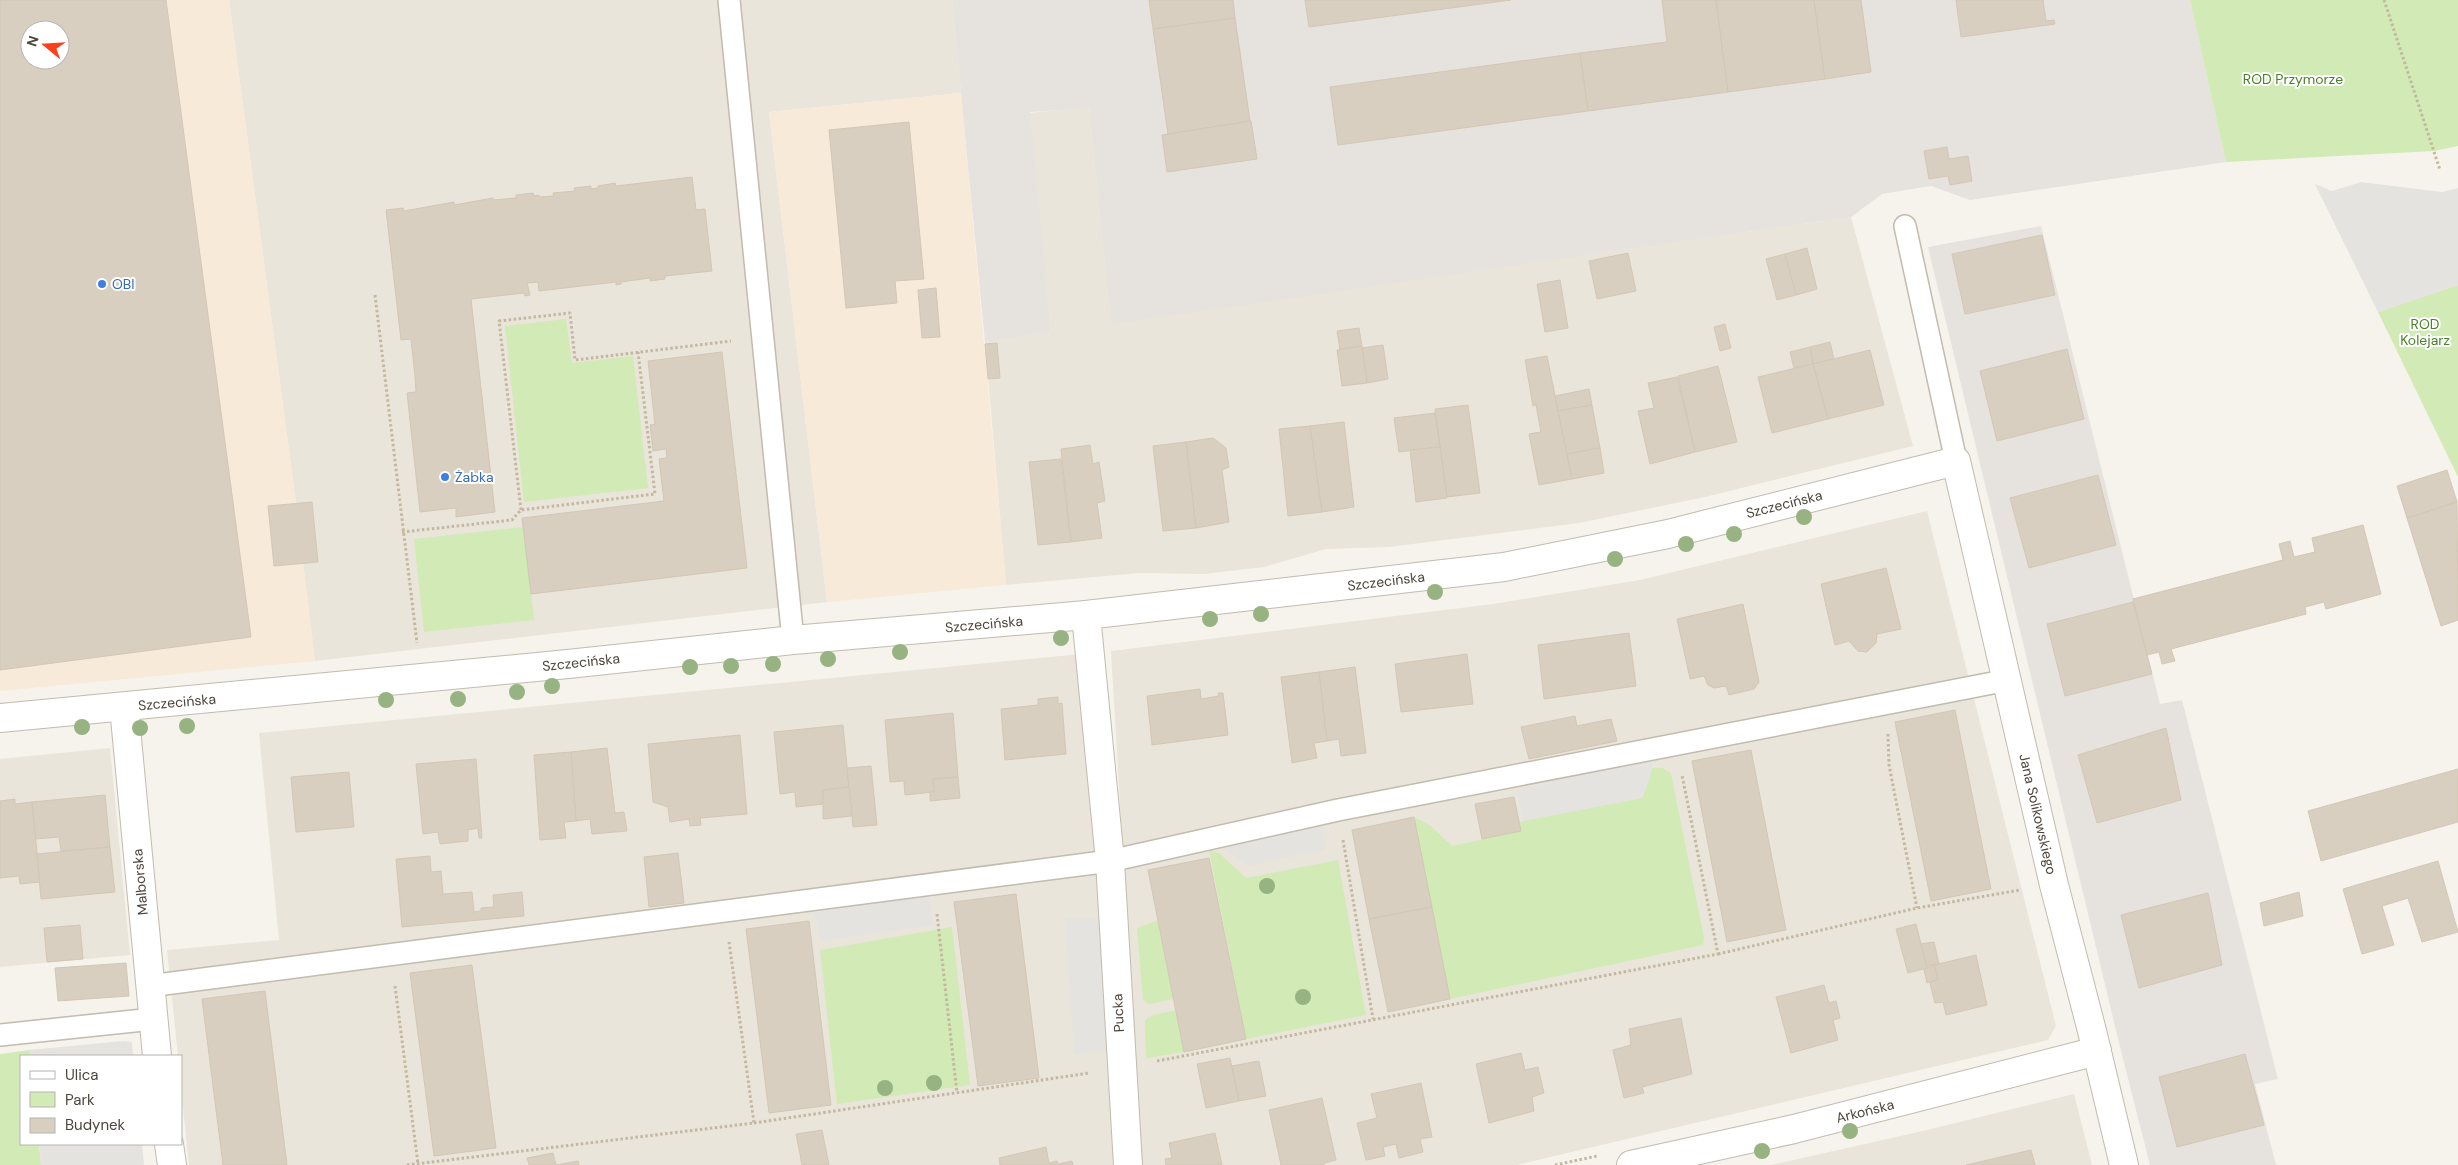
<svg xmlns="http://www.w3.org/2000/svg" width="2458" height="1165" font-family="'DM Sans',sans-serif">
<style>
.residential{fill:#eae5da}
.commercial{fill:#f7ead8;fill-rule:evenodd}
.industrial{fill:#e6e2dd}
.green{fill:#d2eab5}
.parking{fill:#e5e3e0}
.building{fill:#d8cfc1;stroke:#d3c7b4;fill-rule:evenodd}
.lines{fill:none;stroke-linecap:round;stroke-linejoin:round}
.service-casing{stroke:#c2bbae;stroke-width:24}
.minor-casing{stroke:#c2bbae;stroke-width:30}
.path{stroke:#c4b79f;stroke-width:3;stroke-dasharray:2.5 2.5;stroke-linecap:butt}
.service{stroke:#fff;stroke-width:21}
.minor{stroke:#fff;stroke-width:28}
.tree{fill:#97b381}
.shop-dot{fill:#3f7fe0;stroke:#fff;stroke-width:2}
.labels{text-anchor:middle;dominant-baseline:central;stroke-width:4;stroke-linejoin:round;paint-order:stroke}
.park-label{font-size:14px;fill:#4a7f2a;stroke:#fff}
.shop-label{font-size:14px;fill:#366cbe;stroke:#fff;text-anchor:start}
.street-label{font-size:14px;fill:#4b4439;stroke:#fff}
</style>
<rect width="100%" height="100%" fill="#f6f3ec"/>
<!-- residential -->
<g class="residential">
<path d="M229,0H952L961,93L769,112L827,602L315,661L303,563L318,561L312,502L296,503Z"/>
<path d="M1089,107L1111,323L1851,217L1913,446L1705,497L1579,523L1389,547L1326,549L1264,567L1204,574L1140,573L1006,585L985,342L1051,332L1029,113Z"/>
<path d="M1927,511L2056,1026L2048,1040L1517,1165H1141L1111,651L1493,604L1640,580Z"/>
<path d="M1081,654L1097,838L1117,1165H189L181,1088V1056H178L167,950L279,940L259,733Z"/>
<path d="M110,748L130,955L0,967V759Z"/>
<path d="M2074,1094L2092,1165H1771L1927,1130Z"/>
</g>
<!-- commercial -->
<g class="commercial">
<path d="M0,0H229L296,503L268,507L303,563L315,661L0,691ZM30,30H60V60H30Z"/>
<path d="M961,93L1006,585L827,602L769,112Z"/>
</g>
<!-- industrial -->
<g class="industrial">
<path d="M952,0H2190L2226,162L1970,200L1931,186L1882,194L1851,217L1111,324L1089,108L1030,112L1051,332L985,342Z"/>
<path d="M2041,226L2160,704L2182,700L2278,1079L2255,1084L2276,1165H2150L2120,1047L1928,247Z"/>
</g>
<!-- green -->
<g class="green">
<path d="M2190,0H2458V146L2434,151L2226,162Z"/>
<path d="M2458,285V477L2378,312Z"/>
<path d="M566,319L572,363L633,356L648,488L524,502L505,326Z"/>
<path d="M524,527L534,620L424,632L414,539Z"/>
<path d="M1652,768H1663L1671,774L1704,938L1703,945L1450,999L1414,817L1431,826L1452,846L1521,831L1519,823L1523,821L1642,798Z"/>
<path d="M1209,850L1219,853L1246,878L1338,860L1366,1015L1246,1039Z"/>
<path d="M1158,920L1174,999L1149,1004L1143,1000L1137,928Z"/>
<path d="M952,927L970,1085L837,1104L820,950Z"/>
<path d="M1176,1010L1184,1052L1146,1058L1145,1020L1153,1015Z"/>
<path d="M30,1050L31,1056H21V1144H39L41,1165H0V1054Z"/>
</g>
<!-- parking -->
<g class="parking">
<path d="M2361,182L2442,192L2458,188V285L2378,312L2315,184L2332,191Z"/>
<path d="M1654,759L1649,781L1642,798L1523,821L1516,790Z"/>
<path d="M1322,826L1326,850L1247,866L1223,847Z"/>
<path d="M929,894L933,925L820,941L815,910Z"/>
<path d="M1101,917L1110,1051L1074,1054L1065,919Z"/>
<path d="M123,1041L132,1042L133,1056H31L30,1050Z"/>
<path d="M39,1144H142L144,1165H41Z"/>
</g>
<!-- building -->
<g class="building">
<path d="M0,0H166L251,637L0,670ZM30,30H60V60H30Z"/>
<path d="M1149,0H1233L1235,18L1153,29Z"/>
<path d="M1305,0H1511L1309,27Z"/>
<path d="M1662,0H1716L1728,92L1588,111L1580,53L1667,42Z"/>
<path d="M1716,0H1814L1825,79L1728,92Z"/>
<path d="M1814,0H1861L1871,72L1825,79Z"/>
<path d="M1956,0H2043L2046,21L2054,20L2055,24L1961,37Z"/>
<path d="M1235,18L1250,121L1168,134L1153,29Z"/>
<path d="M1580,53L1588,111L1338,145L1330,87Z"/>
<path d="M1251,121L1257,159L1167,172L1162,135Z"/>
<path d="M909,122L924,279L895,281L897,303L846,308L829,130Z"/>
<path d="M1947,147L1949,159L1968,156L1972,181L1950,185L1948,176L1929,179L1924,151Z"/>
<path d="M692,177L696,210L705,209L712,271L665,276V279L650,281V278L621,282V284L616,285V282L539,291L538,282L527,283L530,295L525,296L524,293L471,299L495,512L456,517V508L420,512L407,393L416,392L415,376L411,339L401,340L386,210L403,208L404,211L454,202V205L493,198V200L516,198V195L533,193L534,196L539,195V197L554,196L553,193L575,191L574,188L591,186V189L598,188V186L615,183L616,186Z"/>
<path d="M2042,235L2055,295L1965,314L1952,254Z"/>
<path d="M1807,248L1817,289L1796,295L1785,254Z"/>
<path d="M1628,253L1636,291L1597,299L1589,261Z"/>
<path d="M1785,254L1796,295L1777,300L1766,259Z"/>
<path d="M1560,280L1568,328L1545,332L1537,284Z"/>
<path d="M936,288L940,337L922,338L918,290Z"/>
<path d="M1725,324L1731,348L1720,351L1714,327Z"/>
<path d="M1359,328L1362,346L1340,349L1337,331Z"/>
<path d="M1830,342L1834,359L1813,364L1810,347Z"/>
<path d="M997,343L1000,378L988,379L985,344Z"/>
<path d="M1383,345L1388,379L1367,383L1362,348Z"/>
<path d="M1362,346L1367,383L1342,386L1337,350Z"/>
<path d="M1810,347L1813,364L1794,368L1790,352Z"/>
<path d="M2067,349L2084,419L1997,441L1980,371Z"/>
<path d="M1870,350L1884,405L1828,419L1813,364Z"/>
<path d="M722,352L747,568L531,594L522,518L664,501L659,459L667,458L666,449L653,451L650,425L655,424L648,361Z"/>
<path d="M1547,356L1572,479L1539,485L1529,434L1541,432L1536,405L1533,406L1525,360Z"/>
<path d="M1813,364L1828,419L1772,433L1758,377Z"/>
<path d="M1718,366L1737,442L1695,452L1678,376Z"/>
<path d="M1677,377L1695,452L1650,464L1638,411L1654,408L1648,383Z"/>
<path d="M1589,389L1592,405L1558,411L1555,396Z"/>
<path d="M1468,405L1480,493L1447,497L1435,409Z"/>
<path d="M1592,405L1600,448L1567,454L1558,411Z"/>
<path d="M1435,413L1440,447L1399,452L1394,418Z"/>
<path d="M1344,422L1354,507L1322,512L1310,426Z"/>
<path d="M1310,426L1322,512L1288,516L1279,429Z"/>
<path d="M1213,438L1226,448L1229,467L1222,470L1229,522L1196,528L1186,442Z"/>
<path d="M1186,442L1196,528L1163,531L1153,446Z"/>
<path d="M1090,445L1093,464L1099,462L1105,501L1097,503L1102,538L1071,542L1061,449Z"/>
<path d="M1440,447L1447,498L1416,502L1410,450Z"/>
<path d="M1600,448L1604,473L1572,479L1567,454Z"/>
<path d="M1061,459L1071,542L1038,545L1029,462Z"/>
<path d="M2447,470L2457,502L2407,518L2397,486Z"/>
<path d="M2098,475L2116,545L2029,568L2010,498Z"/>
<path d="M312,502L318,562L274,566L268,506Z"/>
<path d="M2457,502L2458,620L2441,626L2407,518Z"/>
<path d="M2363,525L2381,594L2326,609L2324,602L2305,607L2306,614L2171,649L2175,661L2162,664L2159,652L2147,655L2133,599L2283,560L2279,544L2290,541L2294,557L2315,552L2312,538Z"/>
<path d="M1886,568L1901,629L1877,634L1876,643L1867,652L1858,651L1849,641L1835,645L1821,584Z"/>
<path d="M2133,602L2152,674L2065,696L2047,624Z"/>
<path d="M1743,604L1759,682L1754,689L1729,695L1726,686L1714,688L1708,685L1704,676L1690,679L1677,619Z"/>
<path d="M1629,633L1636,686L1544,699L1538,645Z"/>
<path d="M1467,654L1473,704L1401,712L1395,664Z"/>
<path d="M1355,667L1366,753L1341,756L1339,739L1327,741L1319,672Z"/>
<path d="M1319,672L1327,741L1314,743L1317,758L1292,763L1281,677Z"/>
<path d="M1200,689L1201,699L1219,696L1218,693H1223L1228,735L1152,745L1147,696Z"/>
<path d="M1058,697V704L1062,703L1066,754L1005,760L1001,709L1038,705V699Z"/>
<path d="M1955,710L1991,889L1931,901L1895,722Z"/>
<path d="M953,713L958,777L933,779L934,792L905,795L904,781L890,782L885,720Z"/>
<path d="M1575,716L1577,726L1611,719L1617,741L1529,759L1521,727Z"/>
<path d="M843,725L849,787L823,790L824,804L796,807L795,792L780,794L774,732Z"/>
<path d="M2166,728L2181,800L2097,823L2078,755Z"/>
<path d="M740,735L747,814L700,818L701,825L690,826L689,819L670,822L668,807L653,802L648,744Z"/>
<path d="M607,748L615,813L624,812L627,831L592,834L590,819L576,821L571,752Z"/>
<path d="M1751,750L1786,930L1727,942L1692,761Z"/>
<path d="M571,752L576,821L564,822L566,838L540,840L534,755Z"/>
<path d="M476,759L482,838H479L478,828L468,830V841L440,844L438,832L423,834L416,764Z"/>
<path d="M871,766L877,825L853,827L847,768Z"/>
<path d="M2458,769V822L2321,861L2308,811Z"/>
<path d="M349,772L354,827L296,832L291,777Z"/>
<path d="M958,777L960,798L930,801V792H934L933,779Z"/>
<path d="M849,787L852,816L823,819V790Z"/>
<path d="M105,795L110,847L61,851L59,837L35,839L32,802Z"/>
<path d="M1514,797L1521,831L1482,839L1475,804Z"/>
<path d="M15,799V804L32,802L40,882L20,884L19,876L0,878V801Z"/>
<path d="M1414,817L1432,907L1369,919L1352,830Z"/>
<path d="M110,847L115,892L41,899L37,854Z"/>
<path d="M678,853L684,903L649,907L644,857Z"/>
<path d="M430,856L431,872L441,871L443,894L472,892L474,912L481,911V908L494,907L493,895L522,892L524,916L402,927L396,859Z"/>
<path d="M1209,858L1246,1039L1184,1052L1148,870Z"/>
<path d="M2438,861L2458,932L2422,942L2408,898L2382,906L2394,945L2362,954L2343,889Z"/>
<path d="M2299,892L2303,916L2264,926L2260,903Z"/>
<path d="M2208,893L2222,965L2139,988L2121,915Z"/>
<path d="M1016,894L1039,1078L978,1086L954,902Z"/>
<path d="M1432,907L1450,999L1388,1012L1369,919Z"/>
<path d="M809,921L831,1105L769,1113L746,929Z"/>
<path d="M1916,924L1927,968L1908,973L1896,929Z"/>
<path d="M80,925L83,959L47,962L44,928Z"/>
<path d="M1934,942L1939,964L1927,966L1921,944Z"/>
<path d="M1976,955L1987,1005L1946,1015L1943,1002L1935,1003L1930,983L1938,979L1934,965Z"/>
<path d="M126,963L129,996L58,1001L55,968Z"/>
<path d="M472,965L496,1148L434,1156L410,973Z"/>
<path d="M1934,965L1938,979L1927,983L1924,969Z"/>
<path d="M1824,985L1829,1003L1836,1001L1840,1018L1833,1020L1838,1040L1791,1053L1776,997Z"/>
<path d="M265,991L287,1165H223L202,999Z"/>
<path d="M1681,1018L1692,1074L1642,1087L1644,1093L1624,1098L1613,1050L1631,1045L1629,1029Z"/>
<path d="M1521,1053L1525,1070L1538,1067L1544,1093L1532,1097L1534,1111L1489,1123L1476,1064Z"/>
<path d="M2245,1054L2264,1125L2177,1147L2159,1077Z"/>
<path d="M1230,1058L1239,1101L1206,1108L1197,1064Z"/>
<path d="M1259,1061L1266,1096L1239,1101L1232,1066Z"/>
<path d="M1421,1083L1432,1137L1420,1139L1423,1152L1399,1158L1396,1144L1383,1147L1385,1156L1366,1160L1357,1123L1377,1118L1371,1094Z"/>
<path d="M1322,1098L1336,1160L1324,1163V1165H1281L1269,1110Z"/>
<path d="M822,1130L829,1165H802L796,1134Z"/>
<path d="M1215,1133L1222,1165H1166L1165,1159L1172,1158L1169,1143Z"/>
<path d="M1046,1147L1049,1163L1057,1161L1058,1164L1072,1161L1073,1165H1000L999,1158Z"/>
<path d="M2031,1150L2035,1165H1966Z"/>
<path d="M553,1153L556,1165H529L527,1158Z"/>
<path d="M578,1161L579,1165H556Z"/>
</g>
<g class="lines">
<!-- service casing -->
<g class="service-casing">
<g id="service">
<path d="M729,0L793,640"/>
<path d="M1905,226L1956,461"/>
<path d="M149,986L1110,861L1338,810L2008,680"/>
<path d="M0,1035L153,1019"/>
</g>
</g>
<!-- minor casing -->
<g class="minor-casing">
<g id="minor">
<path d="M1086,615L1110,861L1128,1165"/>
<path d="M124,707L157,1056"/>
<path d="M0,718L568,664L793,640L1086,615L1504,567L1668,534L1956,461L2054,885L2092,1031L2124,1165"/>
<path d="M169,1144L172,1165"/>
<path d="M1631,1165L1794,1129L2097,1051"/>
</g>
</g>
<!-- path -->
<g class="path">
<path d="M2384,0L2440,170"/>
<path d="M375,295L417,643"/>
<path d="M521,510L499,321L570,313L575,360L731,341"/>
<path d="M402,532L512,520L521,510L655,494L638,352"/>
<path d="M1888,734L1889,765L1917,908"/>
<path d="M1343,840L1373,1019"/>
<path d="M937,914L957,1093"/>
<path d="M1718,954L1917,908L2020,890"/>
<path d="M395,986L418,1164"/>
<path d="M1157,1061L1718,954L1682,775"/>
<path d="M754,1123L1089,1073"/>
<path d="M407,1165L754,1123L729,942"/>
<path d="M1555,1165L1597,1156"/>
</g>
<!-- service -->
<use href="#service" class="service"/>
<!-- minor -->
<use href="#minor" class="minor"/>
</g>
<!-- trees -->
<g class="tree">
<circle cx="1804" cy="517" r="8"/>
<circle cx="1734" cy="534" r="8"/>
<circle cx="1686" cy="544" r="8"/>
<circle cx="1615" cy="559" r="8"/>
<circle cx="1435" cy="592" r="8"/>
<circle cx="1261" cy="614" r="8"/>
<circle cx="1210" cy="619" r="8"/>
<circle cx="1061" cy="638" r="8"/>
<circle cx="900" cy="652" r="8"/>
<circle cx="828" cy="659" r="8"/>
<circle cx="773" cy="664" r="8"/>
<circle cx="731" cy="666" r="8"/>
<circle cx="690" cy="667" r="8"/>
<circle cx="552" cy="686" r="8"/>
<circle cx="517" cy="692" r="8"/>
<circle cx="458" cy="699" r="8"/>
<circle cx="386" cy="700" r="8"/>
<circle cx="187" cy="726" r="8"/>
<circle cx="82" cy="727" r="8"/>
<circle cx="140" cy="728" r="8"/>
<circle cx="1267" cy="886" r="8"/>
<circle cx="1303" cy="997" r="8"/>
<circle cx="934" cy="1083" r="8"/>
<circle cx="885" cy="1088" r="8"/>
<circle cx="1850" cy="1131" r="8"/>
<circle cx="1762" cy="1151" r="8"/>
</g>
<!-- markers -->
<g class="shop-dot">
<circle cx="102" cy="284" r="5"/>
<circle cx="445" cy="477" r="5"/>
</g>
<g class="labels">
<!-- park labels -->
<g class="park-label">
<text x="2293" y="79">ROD Przymorze</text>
<text x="2425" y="324">ROD<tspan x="2425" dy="16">Kolejarz</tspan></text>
</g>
<!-- shop labels -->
<g class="shop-label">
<text x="112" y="284">OBI</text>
<text x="455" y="477">Żabka</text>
</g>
<!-- street labels -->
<g class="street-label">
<text transform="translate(1784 504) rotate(-14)">Szczecińska</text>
<text transform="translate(1386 581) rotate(-7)">Szczecińska</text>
<text transform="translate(984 624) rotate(-5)">Szczecińska</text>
<text transform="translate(581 662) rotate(-6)">Szczecińska</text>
<text transform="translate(177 702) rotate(-5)">Szczecińska</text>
<text transform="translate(2038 814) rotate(77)">Jana Solikowskiego</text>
<text transform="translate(140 882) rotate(-95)">Malborska</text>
<text transform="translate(1118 1013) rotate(-93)">Pucka</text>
<text transform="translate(1865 1111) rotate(-14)">Arkońska</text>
</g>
</g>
<!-- legend -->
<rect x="20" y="1055" width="162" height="90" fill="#ffffff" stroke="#b7b4b0"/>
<rect x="30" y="1071" width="25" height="8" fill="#ffffff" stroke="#b7b4b0"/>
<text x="65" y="1080" font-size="15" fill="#4b4439">Ulica</text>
<rect x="30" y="1092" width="25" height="15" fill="#d2eab5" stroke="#b7b4b0"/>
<text x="65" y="1105" font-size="15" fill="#4b4439">Park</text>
<rect x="30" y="1118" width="25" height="15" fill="#d8cfc1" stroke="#b7b4b0"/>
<text x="65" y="1130" font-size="15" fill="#4b4439">Budynek</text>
<!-- north arrow -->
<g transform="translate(45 45) rotate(288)"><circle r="24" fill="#ffffff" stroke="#b7b4b0"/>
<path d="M0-4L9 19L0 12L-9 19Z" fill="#fc3f1d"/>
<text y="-8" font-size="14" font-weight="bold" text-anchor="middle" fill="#4b4439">N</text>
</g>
</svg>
